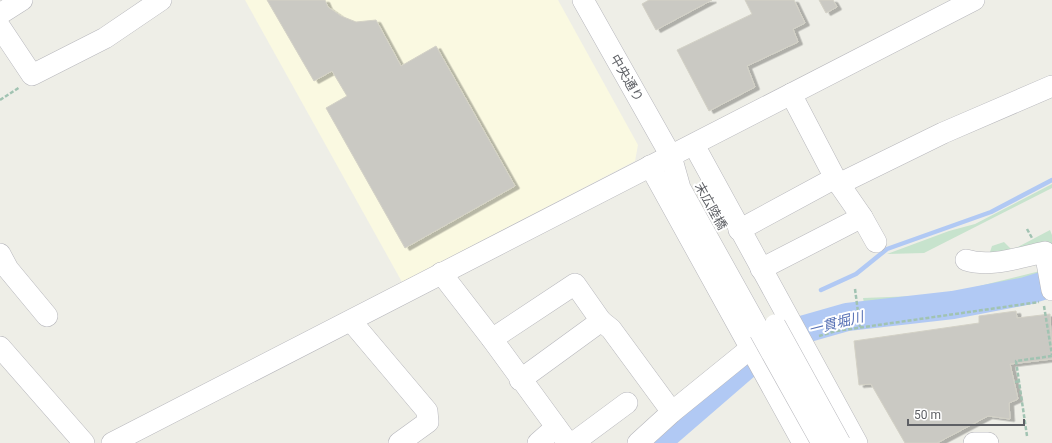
<svg xmlns="http://www.w3.org/2000/svg" width="1052" height="443" font-family="Roboto,'Noto Sans JP',sans-serif">
<style>
.commercial{fill:#faf9e1}
.green{fill:#c7e3cd}
.lines{fill:none;stroke-linecap:round;stroke-linejoin:round}
.stream{stroke:#b1c9f4;stroke-width:4.5}
.river{stroke:#b1c9f4;stroke-width:28}
.building{fill:#cac9c3;stroke:#d3d1c6;filter:url(#shadow)}
.minor-casing{stroke:#b7b7bc;stroke-width:22}
.path{stroke:#a1c3b2;stroke-width:2.5;stroke-dasharray:4 2;stroke-linecap:butt}
.minor{stroke:#fff;stroke-width:21}
.minor-bridge-casing{stroke:#b7b7bc;stroke-width:22;stroke-linecap:butt}
.minor-bridge{stroke:#fff;stroke-width:21}
.labels{text-anchor:middle;dominant-baseline:central;stroke-width:4;stroke-linejoin:round;paint-order:stroke}
.street-label{font-size:13px;fill:#5e6065;stroke:#fff}
.water-label{font-size:14px;font-style:italic;fill:#5771b5;stroke:#fff}
</style>
<defs>
<filter id="shadow"><feDropShadow dx="4.5" dy="2.5" stdDeviation="0" flood-color="#0004"/></filter>
</defs>
<rect width="100%" height="100%" fill="#eeeee7"/>
<!-- commercial -->
<path class="commercial" d="M245,0H558L638,145L635,161L402,282Z"/>
<!-- green -->
<g class="green">
<path d="M1052,184V188L924,253L887,254L949,231L975,224Z"/>
<path d="M1050,230L1052,235V244L1047,247L1004,256L990,252L992,246L1004,242L1012,250Z"/>
<path d="M1052,268V277L1025,286L1013,285L983,293L933,301L864,303L863,298L943,295Z"/>
</g>
<g class="lines">
<!-- stream -->
<path class="stream" d="M821,290L856,274L887,249L991,212L1052,180"/>
<!-- river -->
<path class="river" d="M656,443L751,361L805,329L847,317L953,305L1026,291L1052,283"/>
</g>
<!-- building -->
<g class="building">
<path d="M267,0H325L328,7L341,16L356,22L376,20L401,66L436,46L515,186L405,248L326,108L347,96L332,71L314,81Z"/>
<path d="M649,0H712L656,30L642,4Z"/>
<path d="M745,0H794L805,23L793,29L798,42L747,66L755,87L709,111L677,50L752,14Z"/>
<path d="M819,0H833L837,7L826,13Z"/>
<path d="M1016,311L1017,318L1050,314L1052,359L1010,364L1018,399L1009,403L1010,419L988,416L937,443H905L871,384L859,385L854,341L979,323V316Z"/>
</g>
<g class="lines">
<!-- minor casing -->
<g class="minor-casing">
<g id="minor">
<path d="M583,0L671,156L680,188L760,332"/>
<path d="M0,14L22,0"/>
<path d="M0,27L32,75L105,38L161,0"/>
<path d="M791,94L835,178L862,217L876,242"/>
<path d="M694,145L857,443"/>
<path d="M650,166L803,443"/>
<path d="M839,184L943,133L1052,86"/>
<path d="M739,230L835,178"/>
<path d="M0,254L8,269L47,316"/>
<path d="M966,260C991,268 1020,257 1045,252L1052,290"/>
<path d="M761,269L862,217"/>
<path d="M441,273L492,339L568,443"/>
<path d="M351,321L427,411L428,422L399,443"/>
<path d="M601,321L611,329L672,412"/>
<path d="M492,339L575,284L601,321L520,380"/>
<path d="M0,347L84,443"/>
<path d="M112,443L974,0"/>
<path d="M538,443L556,427"/>
<path d="M573,443L627,403"/>
<path d="M638,443L672,412L746,352"/>
<path d="M974,443H988"/>
</g>
</g>
<!-- path -->
<g class="path">
<path d="M0,100L20,87"/>
<path d="M1027,229L1032,238"/>
<path d="M855,289L860,327"/>
<path d="M1044,306L1052,355"/>
<path d="M819,336L836,331L1039,302"/>
<path d="M1015,382L1020,381"/>
<path d="M1027,436L1016,361L1052,356"/>
</g>
<!-- minor -->
<use href="#minor" class="minor"/>
<!-- minor-bridge casing -->
<g class="minor-bridge-casing">
<g id="minor-bridge">
<path d="M775,325L840,443"/>
<path d="M760,332L822,443"/>
</g>
</g>
<!-- minor-bridge -->
<use href="#minor-bridge" class="minor-bridge"/>
</g>
<g class="labels">
<!-- street labels -->
<g class="street-label">
<text transform="translate(627 78) rotate(60)">中央通り</text>
<text transform="translate(711 206) rotate(61)">末広陸橋</text>
</g>
<!-- water labels -->
<g class="water-label">
<text transform="translate(836 323) rotate(-14)">一貫堀川</text>
</g>
</g>
<!-- scale -->
<path d="M908 419v6h116v-6" fill="none" stroke="#5e6065" stroke-width="2"/>
<text x="914" y="419" font-size="12" fill="#5e6065" stroke="#ffffff" stroke-width="3" paint-order="stroke">50 m</text>
</svg>
